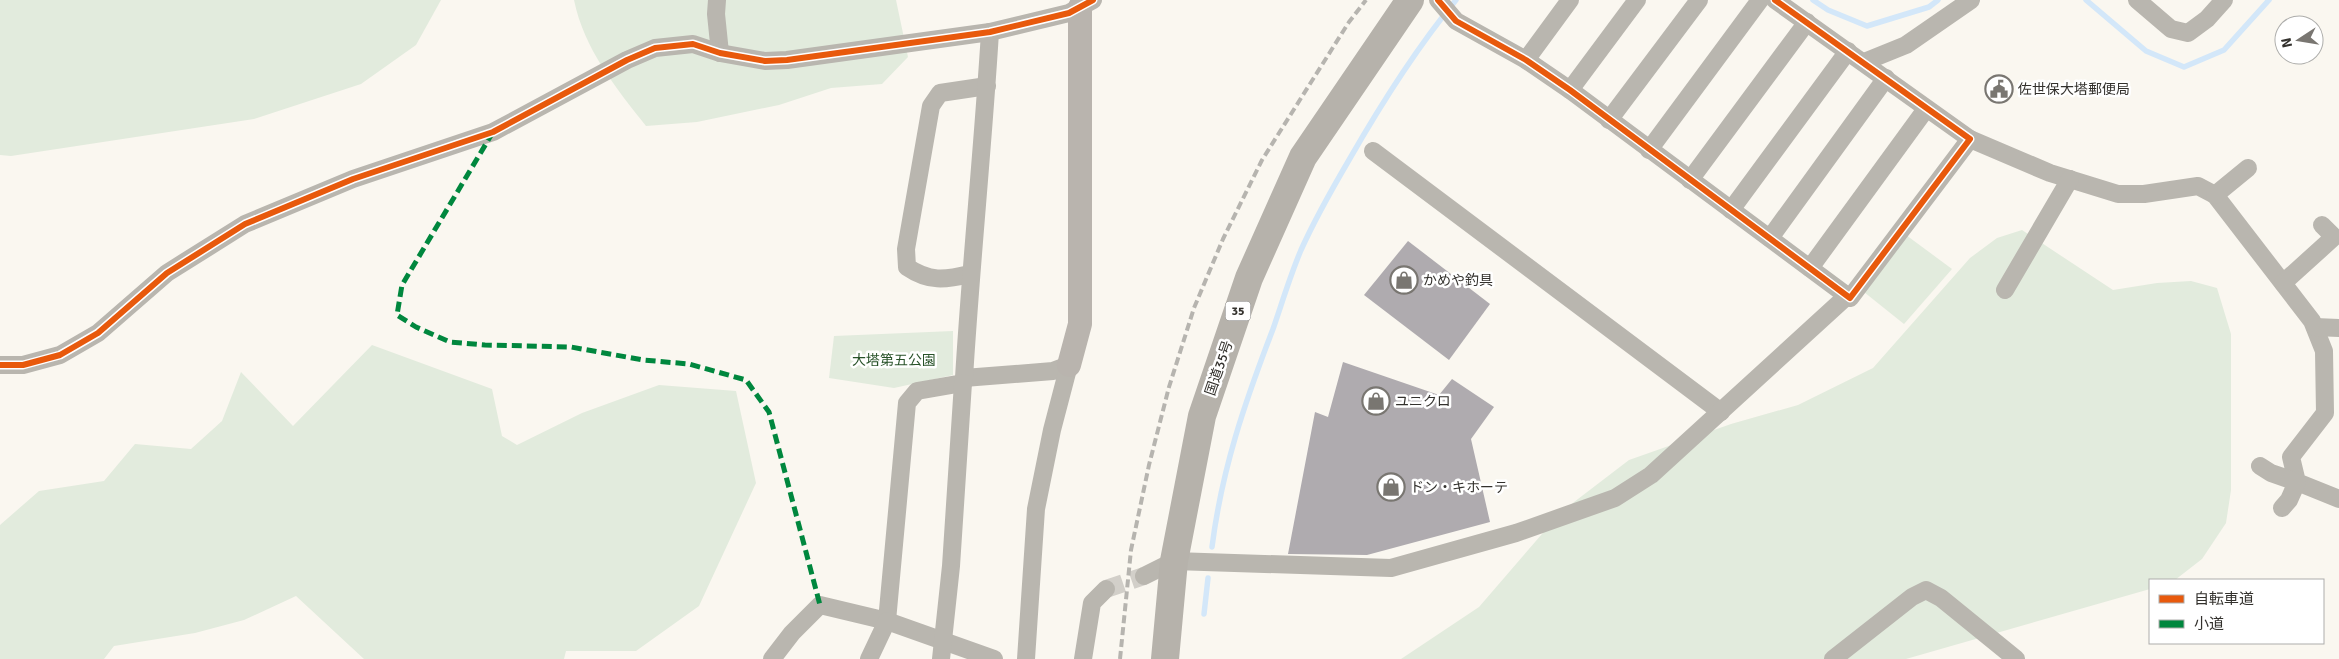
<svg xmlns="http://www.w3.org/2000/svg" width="2339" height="659" font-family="Signika,'Noto Sans JP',sans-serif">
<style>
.green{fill:#e2ebdd}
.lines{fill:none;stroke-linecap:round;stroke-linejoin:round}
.stream{stroke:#d3e7f9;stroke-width:5.5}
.building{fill:#afabaf}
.street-tunnel{stroke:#d2cfc9;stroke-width:18;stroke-dasharray:18 9;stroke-linecap:butt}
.street{stroke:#b9b6af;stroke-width:18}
.secondary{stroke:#b9b4ae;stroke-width:24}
.highway{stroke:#b6b2ab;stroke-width:28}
.rail{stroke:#b6b4af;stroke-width:4;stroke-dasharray:8 4;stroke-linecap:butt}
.quiet{stroke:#00873e;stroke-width:5;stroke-dasharray:10 5;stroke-linecap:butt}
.cycleway-casing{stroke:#fff;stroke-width:9}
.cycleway{stroke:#e8590c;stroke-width:6}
.labels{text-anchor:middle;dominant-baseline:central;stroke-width:5;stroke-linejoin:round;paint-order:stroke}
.shield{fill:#fff;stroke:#706f6c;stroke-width:1}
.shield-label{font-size:12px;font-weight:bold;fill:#33312d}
.poi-label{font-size:14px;fill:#33312d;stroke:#fff;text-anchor:start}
.park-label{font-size:14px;fill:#285229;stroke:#fff}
.street-label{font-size:14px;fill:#33312d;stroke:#fff}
</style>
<rect width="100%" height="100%" fill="#faf7f0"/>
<!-- green -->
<g class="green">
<path d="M0,0H441L416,45L361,84L254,119L11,156L0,155Z"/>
<path d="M574,0H896L908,57L882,84L831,88L779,105L697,122L646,126C616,88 584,49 574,0Z"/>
<path d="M2022,230L2113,290L2157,283L2191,281L2217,288L2231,334V490L2226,523L2202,559L2175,580H2150V589L1906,659H1401L1479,607L1561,512L1629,460L1731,424L1798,405L1873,368L1970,258L1997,238Z"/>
<path d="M1906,235L1952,269L1904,324L1864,292Z"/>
<path d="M953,331V375L894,388L829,378L834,336Z"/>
<path d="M372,345L492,389L502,436L517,445L582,413L659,385L736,391L756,483L699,606L636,651H566L564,659H364L296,596L244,620L195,633L114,646L104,659H0V525L39,491L104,481L135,444L191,449L222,421L241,372L293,426Z"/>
</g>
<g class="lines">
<!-- stream -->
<g class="stream">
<path d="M1813,0L1828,10L1867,26L1929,7L1938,0"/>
<path d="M2086,0L2146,51L2184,67L2224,50L2269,0"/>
<path d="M1212,547C1222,468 1245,402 1273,329C1282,303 1290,276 1301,250C1315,219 1332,189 1349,160C1381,104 1415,50 1456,0"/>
<path d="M1204,614L1208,578"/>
</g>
</g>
<!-- building -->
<g class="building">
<path d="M1408,241L1490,304L1449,360L1364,295Z"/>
<path d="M1343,362L1439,395L1452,379L1494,407L1471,439L1490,522L1367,555L1288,554L1315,412L1328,417Z"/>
</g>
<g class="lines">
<!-- street-tunnel -->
<path class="street-tunnel" d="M1106,589L1144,576"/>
<!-- street -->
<g class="street">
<path d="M717,0L716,14L720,53"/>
<path d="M1438,0L1456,21L1526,60L1570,90L1850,298L1970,139L1775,0"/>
<path d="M2137,0L2171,29L2188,33L2207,19L2224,0"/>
<path d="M1526,60L1570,0"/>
<path d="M1864,62L1906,45L1971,0"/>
<path d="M1570,90L1637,0"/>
<path d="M1609,120L1699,0"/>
<path d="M1970,139L2050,173L2118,194H2144L2198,186L2215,195L2312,321L2324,351L2325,413L2291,457L2297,482L2339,499"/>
<path d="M1649,150L1760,0"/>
<path d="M1373,151L1721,412"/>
<path d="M1690,180L1807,22"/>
<path d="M2215,195L2248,168"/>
<path d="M1731,210L1848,51"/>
<path d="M1770,238L1886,78"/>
<path d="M1810,268L1926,109"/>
<path d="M970,274C945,280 929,282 907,267L906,249L931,106L940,93L987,86"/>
<path d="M2283,283L2334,237L2322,225"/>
<path d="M2005,290L2070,179"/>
<path d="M2315,327L2339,328"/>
<path d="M0,365H23L60,355L98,333L167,273L245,224L353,179L493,132L627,60L655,48L693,44L720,53L765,61L787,60L990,32L1069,13L1093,0"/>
<path d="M964,378L1053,371L1069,365"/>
<path d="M2260,466L2271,473L2297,482L2289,500L2282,508"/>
<path d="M1144,576L1174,561L1391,568L1516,533L1615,498L1651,475L1847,296"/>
<path d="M772,659L792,633L820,605L887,621L907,403L917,391L963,383L964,378C971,262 983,147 990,32"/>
<path d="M869,659L887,621L994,659"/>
<path d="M941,659L951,566L963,383"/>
<path d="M1026,659L1036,509L1052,430L1069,365"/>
<path d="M1083,659L1092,603L1106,589"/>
<path d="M1833,659L1912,597L1926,590L1941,598L2016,659"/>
</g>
<!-- secondary -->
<path class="secondary" d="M1069,365L1080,324V7"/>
<!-- highway -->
<path class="highway" d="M1165,659L1174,561L1202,416L1249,278L1303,157L1410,0"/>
<!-- rail -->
<path class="rail" d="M1120,659L1131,550L1149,465L1169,387L1194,308L1223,239L1262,160L1349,22L1366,0"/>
<!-- quiet -->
<path class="quiet" d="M493,132L402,285L397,315L416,327L450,342L485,345L571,347L643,360L689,364L746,380L769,412L820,605"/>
<!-- cycleway casing -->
<g class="cycleway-casing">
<g id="cycleway">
<path d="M1438,0L1456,21L1526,60L1570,90L1850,298L1970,139L1775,0"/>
<path d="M0,365H23L60,355L98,333L167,273L245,224L353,179L493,132L627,60L655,48L693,44L720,53L765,61L787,60L990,32L1069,13L1093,0"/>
</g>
</g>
<!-- cycleway -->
<use href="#cycleway" class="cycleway"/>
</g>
<!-- icons -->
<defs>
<g id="civic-ring" transform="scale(1.4375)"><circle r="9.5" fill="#fff" stroke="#797671" stroke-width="1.5"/><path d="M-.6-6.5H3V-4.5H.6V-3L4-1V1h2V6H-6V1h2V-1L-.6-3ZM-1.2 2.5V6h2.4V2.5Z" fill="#797671"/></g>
<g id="shop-ring" transform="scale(1.4375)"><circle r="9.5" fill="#fff" stroke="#797671" stroke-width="1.5"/><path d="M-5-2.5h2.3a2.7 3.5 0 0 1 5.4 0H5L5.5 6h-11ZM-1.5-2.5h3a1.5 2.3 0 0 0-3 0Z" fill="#797671"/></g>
</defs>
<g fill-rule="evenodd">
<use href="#civic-ring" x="1999" y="89"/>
<use href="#shop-ring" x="1404" y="280"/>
<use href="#shop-ring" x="1376" y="401"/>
<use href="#shop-ring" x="1391" y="487"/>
</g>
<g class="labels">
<!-- shield labels -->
<rect class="shield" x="1225.5" y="301.5" width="25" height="19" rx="4"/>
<g class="shield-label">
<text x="1238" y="311">35</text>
</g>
<!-- poi labels -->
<g class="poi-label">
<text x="2018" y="89">佐世保大塔郵便局</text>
<text x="1423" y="280">かめや釣具</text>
<text x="1395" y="401">ユニクロ</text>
<text x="1410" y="487">ドン・キホーテ</text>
</g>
<!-- park labels -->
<g class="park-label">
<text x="894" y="360">大塔第五公園</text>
</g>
<!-- street labels -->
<g class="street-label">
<text transform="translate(1219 368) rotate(-71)">国道35号</text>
</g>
</g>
<!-- legend -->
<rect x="2149" y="579" width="175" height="65" fill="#ffffff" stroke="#adadab"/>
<rect x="2159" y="595" width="25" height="8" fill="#e8590c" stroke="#adadab"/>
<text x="2194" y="604" font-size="15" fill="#33312d">自転車道</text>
<rect x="2159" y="620" width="25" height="8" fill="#00873e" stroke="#adadab"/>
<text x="2194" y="629" font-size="15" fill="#33312d">小道</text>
<!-- north arrow -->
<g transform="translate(2299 40) rotate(258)"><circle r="24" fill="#ffffff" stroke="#adadab"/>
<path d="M0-4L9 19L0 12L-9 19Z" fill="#797671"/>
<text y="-8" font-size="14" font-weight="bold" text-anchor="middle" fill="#33312d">N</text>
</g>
</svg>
